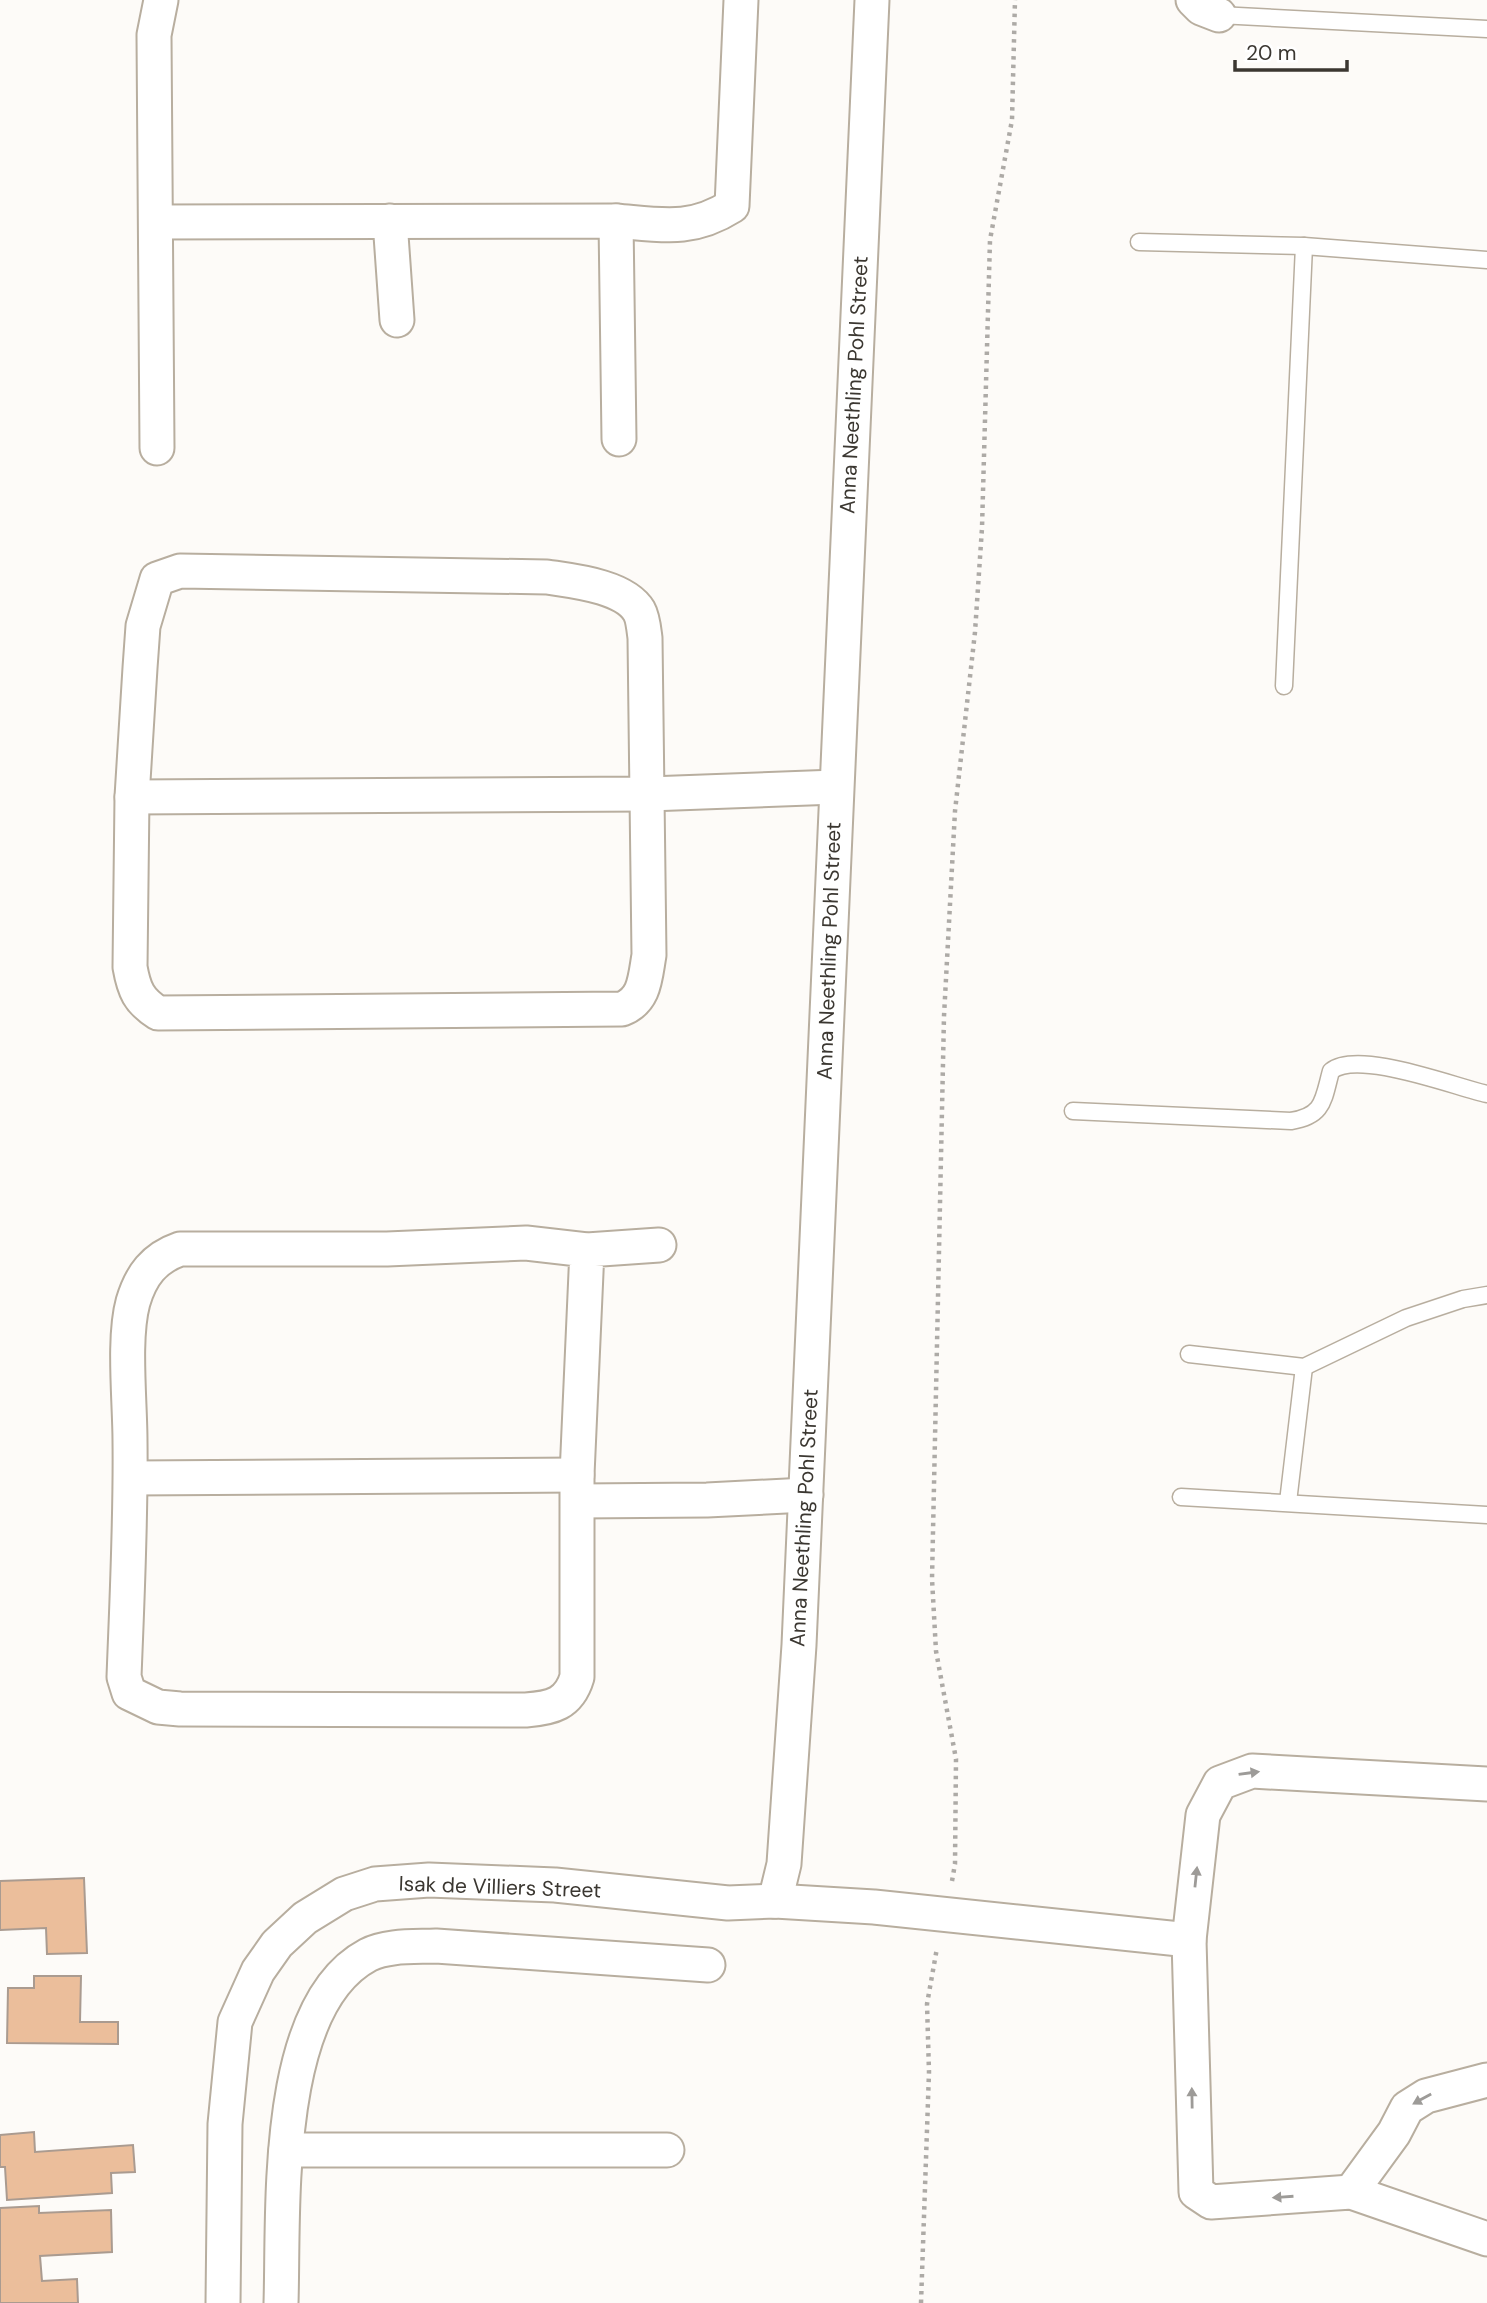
<svg xmlns="http://www.w3.org/2000/svg" width="1487" height="2303" font-family="'DM Sans',sans-serif">
<style>
.building{fill:#ebbe9b;stroke:#aa9b90;stroke-width:2}
.lines{fill:none;stroke-linecap:round;stroke-linejoin:round}
.service-casing{stroke:#b8ae9f;stroke-width:19}
.minor-casing{stroke:#b8ae9f;stroke-width:37}
.path{stroke:#adaaa6;stroke-width:4.5;stroke-dasharray:3.5 5;stroke-linecap:butt}
.service{stroke:#fff;stroke-width:16}
.minor{stroke:#fff;stroke-width:33}
.oneway{fill:#9d9b98}
.labels{text-anchor:middle;dominant-baseline:central;stroke-width:5;stroke-linejoin:round;paint-order:stroke}
.street-label{font-size:21px;fill:#3b3731;stroke:#fff}
</style>
<rect width="100%" height="100%" fill="#fdfbf8"/>
<!-- building -->
<g class="building">
<path d="M84,1878L87,1953L47,1954L46,1928L0,1930V1881Z"/>
<path d="M34,1976H81L80,2022H118V2044L7,2043L8,1988H34Z"/>
<path d="M34,2132L35,2152L133,2145L135,2172L111,2173L112,2193L7,2200L5,2167H0V2135Z"/>
<path d="M39,2206V2213L111,2210L112,2252L40,2256L42,2281L77,2279L78,2303H0V2208Z"/>
</g>
<g class="lines">
<!-- service casing -->
<g class="service-casing">
<g id="service">
<path d="M1219,15L1487,29"/>
<path d="M1139,242L1304,246L1487,260"/>
<path d="M1284,686L1304,246"/>
<path d="M1073,1111L1291,1121C1324,1116 1323,1100 1331,1071C1358,1049 1455,1087 1487,1094"/>
<path d="M1189,1354L1304,1367L1406,1318L1463,1299L1487,1295"/>
<path d="M1181,1497L1487,1515"/>
<path d="M1288,1502L1304,1367"/>
</g>
</g>
<!-- minor casing -->
<g class="minor-casing">
<g id="minor">
<path d="M1193,0L1201,8L1219,15"/>
<path d="M390,221L397,320"/>
<path d="M616,221L619,439"/>
<path d="M157,222L616,221C662,225 691,232 732,206L741,0"/>
<path d="M157,448L154,35L161,0"/>
<path d="M180,571L547,577C573,581 624,586 639,611C643,618 644,630 645,638L649,955C645,978 645,1000 622,1009L158,1013C139,1001 134,990 130,967L132,797L140,668L143,626L157,579Z"/>
<path d="M132,797L649,794L836,787"/>
<path d="M587,1250L577,1475V1677C569,1704 552,1708 526,1710L180,1709L158,1707L129,1693L124,1677C127,1598 131,1520 130,1441C130,1402 123,1338 133,1302C141,1275 154,1258 180,1249H387L526,1243L587,1250L659,1245"/>
<path d="M131,1478L577,1475"/>
<path d="M578,1501L707,1500L806,1495"/>
<path d="M1487,1784L1252,1771L1220,1783L1203,1815L1189,1940L1196,2192L1211,2202L1351,2192L1487,2239"/>
<path d="M775,1901L784,1864L799,1645L872,0"/>
<path d="M286,2150H667"/>
<path d="M1351,2192L1394,2133L1407,2108L1426,2096L1487,2080"/>
<path d="M223,2303L225,2124L235,2022L258,1971L277,1944L305,1918L344,1894L375,1884L429,1880L555,1885L728,1903L775,1901L874,1907L1189,1940"/>
<path d="M281,2303C284,2210 272,2006 368,1955C387,1945 415,1947 436,1946L708,1965"/>
</g>
</g>
<!-- path -->
<g class="path">
<path d="M952,1881L955,1864L956,1759L936,1651L932,1579L944,1016L955,811L975,632L982,528L990,240L1012,120L1015,0"/>
<path d="M921,2303L929,2072L927,2004L937,1948"/>
</g>
<!-- service -->
<use href="#service" class="service"/>
<!-- minor -->
<use href="#minor" class="minor"/>
</g>
<!-- one-way arrows -->
<defs><path id="oneway-solid" d="M-6-.8H1V-3.2L6.5 0L1 3.2V.8H-6Z" transform="scale(1.75)"/></defs>
<g class="oneway">
<use href="#oneway-solid" transform="translate(1249 1773) rotate(-8)"/>
<use href="#oneway-solid" transform="translate(1196 1877) rotate(-84)"/>
<use href="#oneway-solid" transform="translate(1192 2098) rotate(-91)"/>
<use href="#oneway-solid" transform="translate(1422 2099) rotate(151)"/>
<use href="#oneway-solid" transform="translate(1283 2197) rotate(176)"/>
</g>
<g class="labels">
<!-- street labels -->
<g class="street-label">
<text transform="translate(854 385) rotate(-87)">Anna Neethling Pohl Street</text>
<text transform="translate(829 951) rotate(-88)">Anna Neethling Pohl Street</text>
<text transform="translate(804 1518) rotate(-87)">Anna Neethling Pohl Street</text>
<text transform="translate(500 1887) rotate(2)">Isak de Villiers Street</text>
</g>
</g>
<!-- scale -->
<path d="M1235 60v10h112v-10" fill="none" stroke="#3b3731" stroke-width="3.5"/>
<text x="1246" y="60" font-size="21" fill="#3b3731" stroke="#ffffff" stroke-width="5" paint-order="stroke">20 m</text>
</svg>
